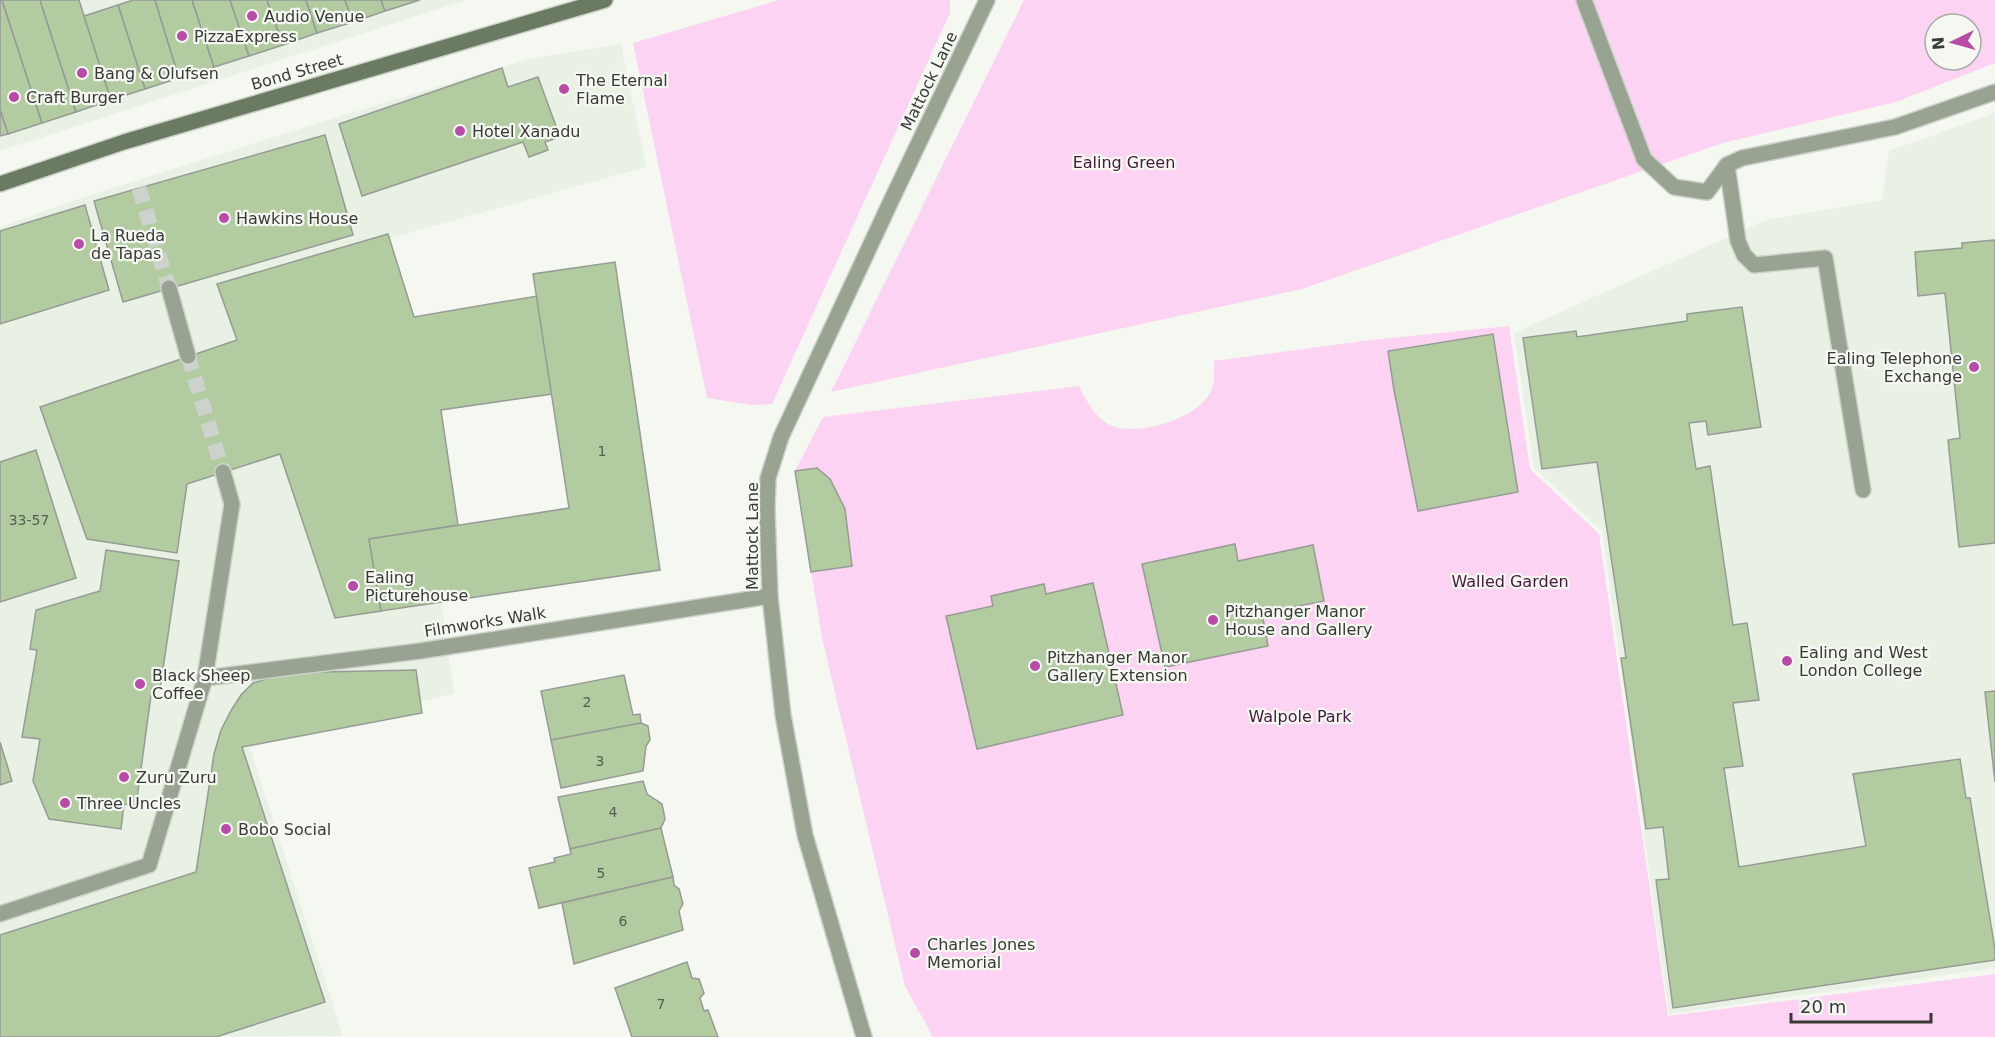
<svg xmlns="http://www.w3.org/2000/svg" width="1995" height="1037" font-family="'DejaVu Sans',sans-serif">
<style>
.built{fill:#e8f1e3}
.green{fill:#fcd3f3;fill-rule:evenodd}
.building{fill:#b2cba0;stroke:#979b95;stroke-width:1.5}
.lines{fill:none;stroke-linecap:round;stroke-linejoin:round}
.street-tunnel{stroke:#ced2cc;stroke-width:15;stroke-dasharray:15 8;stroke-linecap:butt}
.lane-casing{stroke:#ced2cc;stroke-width:18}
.street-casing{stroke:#ced2cc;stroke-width:18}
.secondary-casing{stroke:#ced2cc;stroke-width:18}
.lane{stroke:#98a391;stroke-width:15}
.street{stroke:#98a391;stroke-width:15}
.secondary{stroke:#6b7b61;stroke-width:15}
.poi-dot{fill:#b94aa8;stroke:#f4f8f1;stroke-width:2}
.labels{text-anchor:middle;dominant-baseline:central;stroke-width:4.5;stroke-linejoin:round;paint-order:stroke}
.number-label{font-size:14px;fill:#565e51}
.poi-label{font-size:16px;fill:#383a37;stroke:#f4f8f1;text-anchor:start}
.street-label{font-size:16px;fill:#383a37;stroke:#f4f8f1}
.park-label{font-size:16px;fill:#481741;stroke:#f4f8f1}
</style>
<rect width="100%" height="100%" fill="#f4f8f1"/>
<!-- built -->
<g class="built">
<path d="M0,0H466L0,151Z"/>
<path d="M621,44L646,167L391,238L454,693L250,748L343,1036L0,1037V227L85,197L331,119L532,58Z"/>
<path d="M1995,113V968L1669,1014L1602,531L1534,468L1514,333L1766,220L1882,200L1889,151Z"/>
</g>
<!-- green -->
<g class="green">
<path d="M779,0H950V13L772,404L752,405L707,398L633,43Z"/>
<path d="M1024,0H1995V63L1896,102L1723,143L1302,289L831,392ZM1935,24H1971V60H1935Z"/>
<path d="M1509,326L1530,469L1599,534L1668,1016L1995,974V1037H933L905,986L822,638L795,471L823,417L1079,386C1087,401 1094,417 1110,425C1137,438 1201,418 1212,389C1215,382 1214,369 1214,361L1371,340Z"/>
</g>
<!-- building -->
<g class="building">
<path d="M0,0H2L42,123L8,134L0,110Z"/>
<path d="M2,0H40L76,112L42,123Z"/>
<path d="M40,0H79L111,100L76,112Z"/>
<path d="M133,0H155L179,78L145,89L118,5Z"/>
<path d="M155,0H192L214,67L179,78Z"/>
<path d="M192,0H230L249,56L214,67Z"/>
<path d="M230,0H267L283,45L249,56Z"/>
<path d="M267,0H306L317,33L283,45Z"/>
<path d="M306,0H345L353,22L317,33Z"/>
<path d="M345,0H381L385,11L353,22Z"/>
<path d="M381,0H420L385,11Z"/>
<path d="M118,5L145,89L111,100L84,16Z"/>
<path d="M502,68L508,87L538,77L560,137L545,142L548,150L529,157L523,142L362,196L339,124Z"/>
<path d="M0,110L8,134L0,136Z"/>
<path d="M325,135L353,235L123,302L94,201Z"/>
<path d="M85,205L109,290L0,324V231Z"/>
<path d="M388,234L414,317L537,296L552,394L441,410L458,525L369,539L381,611L335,618L280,454L187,484L177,553L87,539L40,407L237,340L217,284Z"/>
<path d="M1995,240V543L1959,547L1948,440L1960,438L1945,293L1918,296L1915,252L1962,248V243Z"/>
<path d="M615,262L660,570L381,611L369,539L569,508L533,274Z"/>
<path d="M1742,307L1761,427L1708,435L1706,421L1689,423L1696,469L1710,466L1733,625L1747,623L1759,700L1733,703L1743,766L1724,768L1739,867L1866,846L1853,774L1960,759L1966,798H1970L1995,949V960L1673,1008L1656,880L1669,879L1663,827L1646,829L1621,658H1626L1597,462L1542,469L1523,338L1576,331L1577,337L1687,321V314Z"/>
<path d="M1493,334L1518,492L1418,511L1394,390L1388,351Z"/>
<path d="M36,450L76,578L0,602V462Z"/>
<path d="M817,468L830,479L845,509L852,566L811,572L795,471Z"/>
<path d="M1235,544L1238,561L1313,545L1324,601L1262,613L1268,646L1165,667L1142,564Z"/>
<path d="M106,550L179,561L160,689L152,688L136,806L124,804L121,829L49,819L33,781L40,739L22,737L37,650L30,649L36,610L100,591Z"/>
<path d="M1093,583L1123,715L977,749L946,616L993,606L991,596L1044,584L1046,594Z"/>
<path d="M416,670L422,713L242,747L325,1002L216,1037H0V935L196,872L214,754L221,730L232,709L241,695L253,683L277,676L320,672Z"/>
<path d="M624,675L633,715L640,714L641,723L551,740L541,691Z"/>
<path d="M1995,691V782L1985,692Z"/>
<path d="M641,723L648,726L650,740L646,746L643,771L561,788L551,740Z"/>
<path d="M0,742L12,781L0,785Z"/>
<path d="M643,781L647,794L662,804L665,819L661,828L570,849L558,797Z"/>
<path d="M661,828L673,877L539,908L529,868L555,862L554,858L571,854L570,849Z"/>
<path d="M673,877L674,885L679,889L683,904L679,911L683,930L574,964L562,903Z"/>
<path d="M687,962L692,978L699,979L704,993L700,998L704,1011L708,1010L718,1037H632L615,988Z"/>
</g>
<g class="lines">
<!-- street-tunnel -->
<g class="street-tunnel">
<path d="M139,188L169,288"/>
<path d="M188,356L223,472"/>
</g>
<!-- lane casing -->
<g class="lane-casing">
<g id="lane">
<path d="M1584,0L1644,159L1674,187L1707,192L1727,165L1742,158L1895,127L1995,92"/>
<path d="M1727,165L1738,241L1744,255L1754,265L1825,258L1863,490"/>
</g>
</g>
<!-- street casing -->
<g class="street-casing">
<g id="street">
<path d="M169,288L188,356"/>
<path d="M205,678L232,504L223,472"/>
<path d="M0,914L149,865L205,678L420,651L770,596"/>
<path d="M864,1037L805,835L783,715L770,596L767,510L768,478L781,437L891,201L987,0"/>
</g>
</g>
<!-- secondary casing -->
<g class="secondary-casing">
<path id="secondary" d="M0,184L124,142L605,0"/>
</g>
<!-- lane -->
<use href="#lane" class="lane"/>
<!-- street -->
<use href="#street" class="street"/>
<!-- secondary -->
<use href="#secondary" class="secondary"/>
</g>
<!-- markers -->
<g class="poi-dot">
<circle cx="252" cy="16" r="6"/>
<circle cx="182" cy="36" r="6"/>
<circle cx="82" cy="73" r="6"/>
<circle cx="564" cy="89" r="6"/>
<circle cx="14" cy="97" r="6"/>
<circle cx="460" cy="131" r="6"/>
<circle cx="224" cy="218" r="6"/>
<circle cx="79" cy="244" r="6"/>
<circle cx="1974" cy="367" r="6"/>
<circle cx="353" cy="586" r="6"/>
<circle cx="1213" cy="620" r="6"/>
<circle cx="1787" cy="661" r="6"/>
<circle cx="1035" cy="666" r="6"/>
<circle cx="140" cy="684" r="6"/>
<circle cx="124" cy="777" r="6"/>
<circle cx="65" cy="803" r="6"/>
<circle cx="226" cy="829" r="6"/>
<circle cx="915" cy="953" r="6"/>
</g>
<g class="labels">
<!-- number labels -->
<g class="number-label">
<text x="602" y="451">1</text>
<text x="29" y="520">33-57</text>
<text x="587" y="702">2</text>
<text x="600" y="761">3</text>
<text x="613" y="812">4</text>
<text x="601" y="873">5</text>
<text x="623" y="921">6</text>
<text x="661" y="1004">7</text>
</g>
<!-- poi labels -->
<g class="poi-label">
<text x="264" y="16">Audio Venue</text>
<text x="194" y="36">PizzaExpress</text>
<text x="94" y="73">Bang &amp; Olufsen</text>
<text x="576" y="80">The Eternal<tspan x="576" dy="18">Flame</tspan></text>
<text x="26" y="97">Craft Burger</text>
<text x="472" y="131">Hotel Xanadu</text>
<text x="236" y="218">Hawkins House</text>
<text x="91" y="235">La Rueda<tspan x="91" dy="18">de Tapas</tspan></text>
<text x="1962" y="358" text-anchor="end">Ealing Telephone<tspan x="1962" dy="18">Exchange</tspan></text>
<text x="365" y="577">Ealing<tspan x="365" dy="18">Picturehouse</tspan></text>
<text x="1225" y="611">Pitzhanger Manor<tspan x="1225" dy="18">House and Gallery</tspan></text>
<text x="1799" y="652">Ealing and West<tspan x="1799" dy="18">London College</tspan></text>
<text x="1047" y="657">Pitzhanger Manor<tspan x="1047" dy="18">Gallery Extension</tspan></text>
<text x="152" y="675">Black Sheep<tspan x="152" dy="18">Coffee</tspan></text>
<text x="136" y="777">Zuru Zuru</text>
<text x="77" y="803">Three Uncles</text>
<text x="238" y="829">Bobo Social</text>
<text x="927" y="944">Charles Jones<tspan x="927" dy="18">Memorial</tspan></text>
</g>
<!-- street labels -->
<g class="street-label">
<text transform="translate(297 72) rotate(-16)">Bond Street</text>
<text transform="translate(929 81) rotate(-64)">Mattock Lane</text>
<text transform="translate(752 536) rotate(-90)">Mattock Lane</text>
<text transform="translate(485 622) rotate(-9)">Filmworks Walk</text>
</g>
<!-- park labels -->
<g class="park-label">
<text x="1124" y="162">Ealing Green</text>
<text x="1510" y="581">Walled Garden</text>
<text x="1300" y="716">Walpole Park</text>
</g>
</g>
<!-- north arrow -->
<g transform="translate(1953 42) rotate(265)"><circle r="28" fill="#f4f8f1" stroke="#a9aca7" stroke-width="1.5"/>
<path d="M0-4.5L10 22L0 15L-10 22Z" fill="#b94aa8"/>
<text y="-9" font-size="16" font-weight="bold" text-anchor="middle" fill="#383a37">N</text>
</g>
<!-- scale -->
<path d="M1791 1013v9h140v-9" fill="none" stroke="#383a37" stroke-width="3"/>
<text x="1800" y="1013" font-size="18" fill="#383a37" stroke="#f4f8f1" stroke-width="4.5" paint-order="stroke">20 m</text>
</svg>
